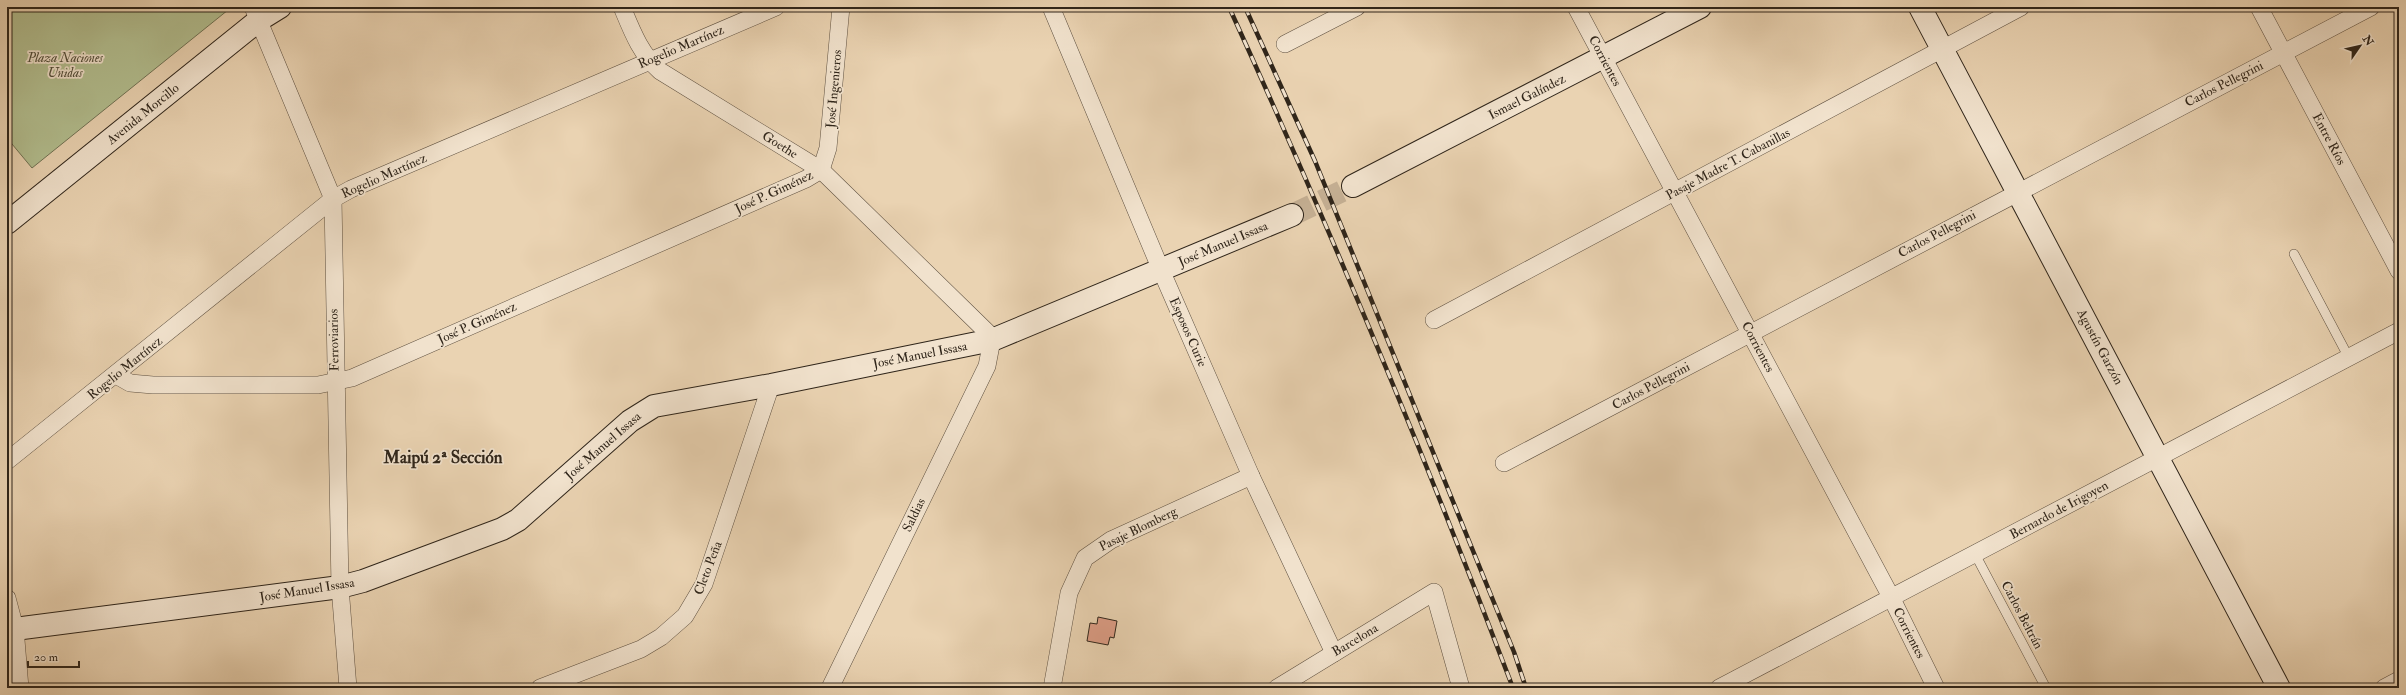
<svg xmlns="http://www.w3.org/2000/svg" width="2406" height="695" font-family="'IM FELL Double Pica',serif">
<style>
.green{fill:#b2be8f;stroke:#707254}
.building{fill:#de9e87;stroke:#2f251a}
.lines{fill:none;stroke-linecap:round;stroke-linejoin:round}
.secondary-tunnel{stroke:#c5b094;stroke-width:22;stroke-dasharray:22 11;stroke-linecap:butt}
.service-casing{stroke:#5e5040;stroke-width:10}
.minor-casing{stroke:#5e5040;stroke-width:18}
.secondary-casing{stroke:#2f251a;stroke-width:24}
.service{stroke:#f1e2cd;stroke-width:9}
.minor{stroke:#f1e2cd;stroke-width:17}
.secondary{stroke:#f1e2cd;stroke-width:22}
.rail-casing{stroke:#2f251a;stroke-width:4.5}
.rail{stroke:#f1e2cd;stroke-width:3;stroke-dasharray:9;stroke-linecap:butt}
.labels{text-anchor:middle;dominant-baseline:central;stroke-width:3.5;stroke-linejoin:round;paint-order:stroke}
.street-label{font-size:13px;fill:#2f251a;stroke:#f1e2cd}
.park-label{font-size:13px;font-style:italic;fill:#504b37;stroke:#f1e2cd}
.district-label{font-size:17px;font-weight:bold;fill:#2f251a;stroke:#f1e2cd}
</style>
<rect width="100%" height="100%" fill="#ead3b2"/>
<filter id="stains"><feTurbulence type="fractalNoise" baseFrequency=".005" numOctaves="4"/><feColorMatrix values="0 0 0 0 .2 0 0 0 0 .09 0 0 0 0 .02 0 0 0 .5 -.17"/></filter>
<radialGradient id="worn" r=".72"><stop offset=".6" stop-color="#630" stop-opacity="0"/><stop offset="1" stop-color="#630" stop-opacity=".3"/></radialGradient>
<!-- green -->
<path class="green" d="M7,7H227L228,10L32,168L7,138Z"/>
<!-- building -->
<path class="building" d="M1098,617L1117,621L1114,638L1110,637L1108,645L1087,641L1090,623L1097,624Z"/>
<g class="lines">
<!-- secondary-tunnel -->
<path class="secondary-tunnel" d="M1292,215L1353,186"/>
<!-- service casing -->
<g class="service-casing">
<g id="service">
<path d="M2294,254L2349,358"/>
<path d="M1975,554L2046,688"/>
</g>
</g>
<!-- minor casing -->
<g class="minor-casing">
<g id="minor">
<path d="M253,7L333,199L340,587L348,688"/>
<path d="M622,7C632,31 640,53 660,71L821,170L987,332L992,340L987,366L830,688"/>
<path d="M1051,7L1161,270L1251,476L1334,653"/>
<path d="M1576,7L1891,597L1936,688"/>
<path d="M2259,7L2399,271"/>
<path d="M1285,44L1357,7"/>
<path d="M1434,320L2021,7"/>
<path d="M116,375L130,383L153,385H318L352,378L806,179L821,170L828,148L841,7"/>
<path d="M7,461L333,199L351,189L776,7"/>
<path d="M1504,463L2371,7"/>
<path d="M7,598L15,628L20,688"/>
<path d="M540,688L641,649L661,637L685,616L704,584L771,385"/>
<path d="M1052,688L1069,593L1085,558L1111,540L1251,476"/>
<path d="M1277,688L1434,592L1461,688"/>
<path d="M1719,688L2399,331"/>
<path d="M2384,688L2399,680"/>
</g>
</g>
<!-- secondary casing -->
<g class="secondary-casing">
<g id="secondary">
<path d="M1920,7L2279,688"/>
<path d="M1353,186L1700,7"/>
<path d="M7,223L259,20L280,7"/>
<path d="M7,630L340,587L363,581L502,529L518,520L630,421L654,406L771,385L992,340L1292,215"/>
</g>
</g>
<!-- service -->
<use href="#service" class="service"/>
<!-- minor -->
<use href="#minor" class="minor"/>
<!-- secondary -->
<use href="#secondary" class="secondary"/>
<!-- rail casing -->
<g class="rail-casing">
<g id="rail">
<path d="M1229,7C1331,231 1426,458 1513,688"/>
<path d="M1245,7L1315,161L1514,652L1526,688"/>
</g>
</g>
<!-- rail -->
<use href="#rail" class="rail"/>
</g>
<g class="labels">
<!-- street labels -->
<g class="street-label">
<text transform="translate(681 47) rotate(-23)">Rogelio Martínez</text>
<text transform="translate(1605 61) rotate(62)">Corrientes</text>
<text transform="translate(2224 84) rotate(-27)">Carlos Pellegrini</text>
<text transform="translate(834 89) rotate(-85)">José Ingenieros</text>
<text transform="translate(1527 97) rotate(-27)">Ismael Galíndez</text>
<text transform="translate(143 114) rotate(-39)">Avenida Morcillo</text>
<text transform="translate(2329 139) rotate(62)">Entre Ríos</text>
<text transform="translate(780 145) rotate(32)">Goethe</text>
<text transform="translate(1728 164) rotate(-28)">Pasaje Madre T. Cabanillas</text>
<text transform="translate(384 176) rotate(-24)">Rogelio Martínez</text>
<text transform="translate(774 192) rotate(-25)">José P. Giménez</text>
<text transform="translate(1937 234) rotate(-28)">Carlos Pellegrini</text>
<text transform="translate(1223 244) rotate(-23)">José Manuel Issasa</text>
<text transform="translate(477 323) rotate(-24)">José P. Giménez</text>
<text transform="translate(1188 332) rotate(66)">Esposos Curie</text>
<text transform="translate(334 340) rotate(-91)">Ferroviarios</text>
<text transform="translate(1758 347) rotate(62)">Corrientes</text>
<text transform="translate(2100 347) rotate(62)">Agustín Garzón</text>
<text transform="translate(920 355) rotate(-11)">José Manuel Issasa</text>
<text transform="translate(125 368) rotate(-39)">Rogelio Martínez</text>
<text transform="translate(1651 386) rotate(-28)">Carlos Pellegrini</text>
<text transform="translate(603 446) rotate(-41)">José Manuel Issasa</text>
<text transform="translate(2059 510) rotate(-28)">Bernardo de Irigoyen</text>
<text transform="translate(914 515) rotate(-64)">Saldias</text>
<text transform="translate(1138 529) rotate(-26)">Pasaje Blomberg</text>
<text transform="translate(708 568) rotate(-69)">Cleto Peña</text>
<text transform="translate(307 590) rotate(-9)">José Manuel Issasa</text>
<text transform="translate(2022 615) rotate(62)">Carlos Beltrán</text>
<text transform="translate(1909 633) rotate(63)">Corrientes</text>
<text transform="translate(1355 640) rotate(-31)">Barcelona</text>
</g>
<!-- park labels -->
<g class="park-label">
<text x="65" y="58">Plaza Naciones<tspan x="65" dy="15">Unidas</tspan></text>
</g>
<!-- district labels -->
<g class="district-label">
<text x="443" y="457">Maipú 2ª Sección</text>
</g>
</g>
<!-- margin -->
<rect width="2406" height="695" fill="none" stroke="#ead3b2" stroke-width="24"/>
<rect x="8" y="8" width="2390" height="679" fill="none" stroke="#2f251a" stroke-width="2"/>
<rect x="12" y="12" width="2382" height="671" fill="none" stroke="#2f251a"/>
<!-- north arrow -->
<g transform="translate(2360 46) rotate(56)" stroke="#f1e2cd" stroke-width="3" paint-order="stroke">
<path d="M0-3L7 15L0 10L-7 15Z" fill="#2f251a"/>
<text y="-6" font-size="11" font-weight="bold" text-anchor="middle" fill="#2f251a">N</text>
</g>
<!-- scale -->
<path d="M28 661v6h51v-6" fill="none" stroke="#2f251a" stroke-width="2"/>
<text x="34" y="661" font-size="12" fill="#2f251a" stroke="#f1e2cd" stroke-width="3" paint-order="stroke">20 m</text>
<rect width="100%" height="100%" filter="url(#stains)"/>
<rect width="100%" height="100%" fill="url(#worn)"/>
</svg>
